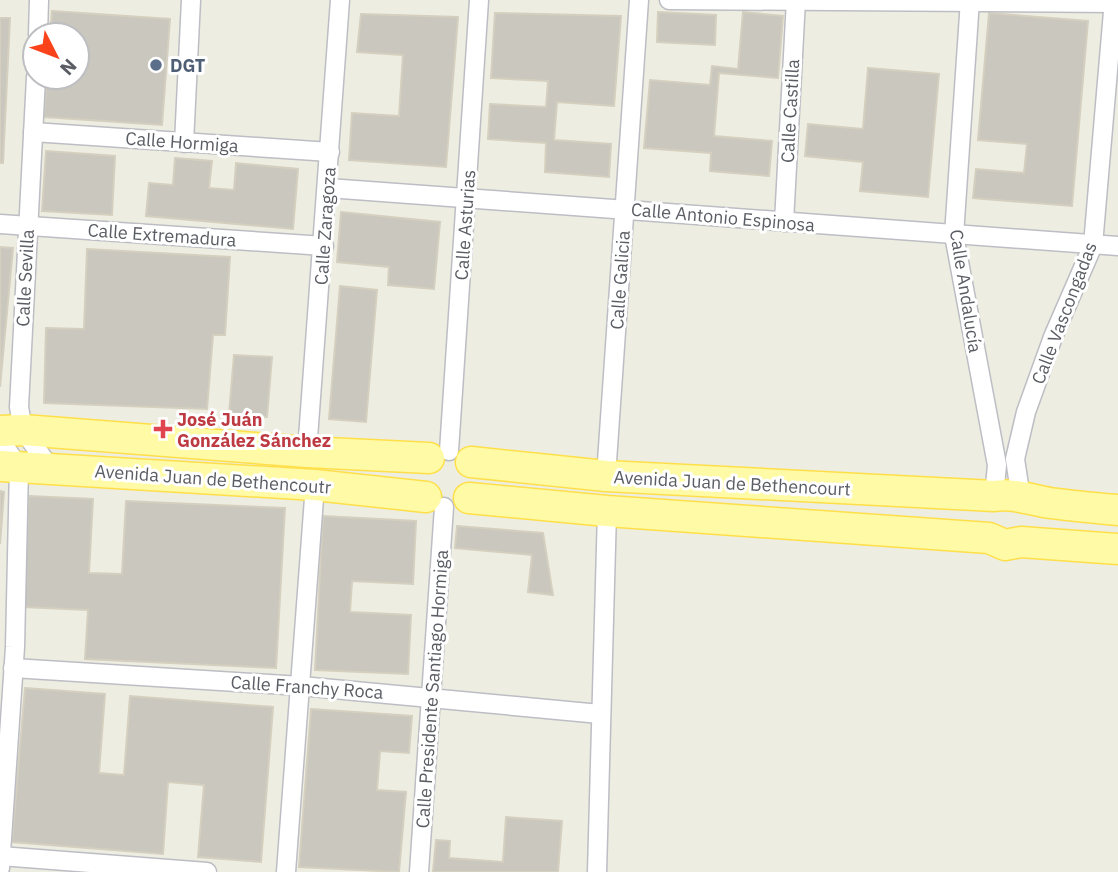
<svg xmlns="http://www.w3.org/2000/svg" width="1118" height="872" font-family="'IBM Plex Sans',sans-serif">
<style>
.building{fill:#c9c7be;stroke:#d4cfbf;stroke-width:2}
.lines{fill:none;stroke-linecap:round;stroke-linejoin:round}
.minor-casing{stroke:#bcbec4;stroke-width:21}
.primary-casing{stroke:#ffdf49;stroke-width:33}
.minor{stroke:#fff;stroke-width:18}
.primary{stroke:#fffaa5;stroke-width:30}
.service-dot{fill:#5c6f8a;stroke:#fff;stroke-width:2.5}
.health-dot{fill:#e0444e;stroke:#fff;stroke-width:2.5}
.labels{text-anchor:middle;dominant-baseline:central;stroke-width:6;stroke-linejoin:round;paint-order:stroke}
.service-label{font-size:18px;font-weight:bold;fill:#4e5e75;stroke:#fff;text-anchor:start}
.street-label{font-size:18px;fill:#5a5d64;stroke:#fff}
.health-label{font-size:18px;font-weight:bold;fill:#be3a42;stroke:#fff;text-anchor:start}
</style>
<rect width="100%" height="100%" fill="#eeede1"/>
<!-- building -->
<g class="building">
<path d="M52,11L170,19L162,125L44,117L47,77H77V35H50Z"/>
<path d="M658,12L716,15L715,45L657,42Z"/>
<path d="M743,12L783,16L778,78L719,73L714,136L772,141L769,176L710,171L711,153L644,148L650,80L710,85L712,66L738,69Z"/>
<path d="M495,13L621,16L614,106L557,102L554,140L611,144L609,177L545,172L546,143L488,139L490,104L546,107L548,81L491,78Z"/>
<path d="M989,13L1088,21L1072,206L973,198L976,169L1024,173L1027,144L978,140Z"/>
<path d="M361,14L458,17L446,167L349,160L352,113L399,116L403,55L357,52Z"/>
<path d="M0,18H10L3,163H0Z"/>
<path d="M868,68L939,74L928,197L860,191L863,162L805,156L808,124L863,129Z"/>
<path d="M46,151L115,156L112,215L42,211Z"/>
<path d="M175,158L212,161L209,188L234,190L236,163L298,169L293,229L146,216L149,183L173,185Z"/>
<path d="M341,212L440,222L434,289L388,285L389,267L337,262Z"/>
<path d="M0,247L13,248L0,387Z"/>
<path d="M87,249L230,257L225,335H213L207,409L44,403L46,328L84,329Z"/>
<path d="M340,286L377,290L366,422L329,419Z"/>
<path d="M234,355L272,357L267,417L229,414Z"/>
<path d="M0,491L4,492L0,544Z"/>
<path d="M29,496L93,499L89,573L122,574L126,501L285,508L276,668L85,659L88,610L23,607Z"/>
<path d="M323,516L416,521L413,584L352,581L350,612L411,615L408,674L315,670Z"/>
<path d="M457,526L543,533L553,595L528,592L532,555L455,548Z"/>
<path d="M25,688L105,694L99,773L124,775L130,696L273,707L261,862L198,857L204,785L168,782L163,854L12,842Z"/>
<path d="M311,709L412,716L409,753L380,751L377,790L406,792L399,872L299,867Z"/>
<path d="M506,817L562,821L558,872H433L436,840L450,841L449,858L503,862Z"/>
</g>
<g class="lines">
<!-- minor casing -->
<g class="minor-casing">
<g id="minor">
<path d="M669,0L1118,3"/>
<path d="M970,0L954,235L997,465L994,496"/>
<path d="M38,35L39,0"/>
<path d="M36,77L19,407L23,430L51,469"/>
<path d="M33,132L330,152"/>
<path d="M184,143L191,0"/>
<path d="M328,188L1118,246"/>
<path d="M784,222L796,0"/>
<path d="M0,224L324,246"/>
<path d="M0,440L19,467L15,647L0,868"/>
<path d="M449,451L479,0"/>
<path d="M307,452L340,0"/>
<path d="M606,476L639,0"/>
<path d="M1021,498L1015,459L1026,412L1053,337L1093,245L1114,0"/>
<path d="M13,668L301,686L600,714"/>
<path d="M0,856L207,872"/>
<path d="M286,872L315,485"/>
<path d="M419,872L444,507"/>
<path d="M597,872L607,511"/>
</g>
</g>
<!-- primary casing -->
<g class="primary-casing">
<g id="primary">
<path d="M0,431L23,430L307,452L429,458"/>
<path d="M471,462L606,476L994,496C1013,493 1031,500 1050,503C1073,506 1095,508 1118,510"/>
<path d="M0,466L315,485L426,497"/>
<path d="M469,498L607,511L989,538L1005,545L1021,542L1118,549"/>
</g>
</g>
<!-- minor -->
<use href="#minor" class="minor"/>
<!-- primary -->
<use href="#primary" class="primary"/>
</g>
<!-- markers -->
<circle class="service-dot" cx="156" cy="65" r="7"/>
<path class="health-dot" d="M159.5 418.5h7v7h7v7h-7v7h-7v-7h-7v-7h7z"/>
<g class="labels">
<!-- service labels -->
<g class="service-label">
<text x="170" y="65">DGT</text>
</g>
<!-- street labels -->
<g class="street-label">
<text transform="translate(790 111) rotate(-87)">Calle Castilla</text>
<text transform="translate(182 142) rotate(4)">Calle Hormiga</text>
<text transform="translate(723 217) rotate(5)">Calle Antonio Espinosa</text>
<text transform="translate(465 225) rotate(-86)">Calle Asturias</text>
<text transform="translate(325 226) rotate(-86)">Calle Zaragoza</text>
<text transform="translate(162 235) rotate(4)">Calle Extremadura</text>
<text transform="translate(25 278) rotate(-87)">Calle Sevilla</text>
<text transform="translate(620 280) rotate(-86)">Calle Galicia</text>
<text transform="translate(966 291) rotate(81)">Calle Andalucía</text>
<text transform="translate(1064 313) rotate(-69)">Calle Vascongadas</text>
<text transform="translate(213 479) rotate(4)">Avenida Juan de Bethencoutr</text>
<text transform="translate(732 483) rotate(3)">Avenida Juan de Bethencourt</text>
<text transform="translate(307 687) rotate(4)">Calle Franchy Roca</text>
<text transform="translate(432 689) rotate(-86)">Calle Presidente Santiago Hormiga</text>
</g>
<!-- health labels -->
<g class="health-label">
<text x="177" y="419">José Juán<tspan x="177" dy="21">González Sánchez</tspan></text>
</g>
</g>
<!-- north arrow -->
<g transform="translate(56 56) rotate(132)"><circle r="33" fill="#ffffff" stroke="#bdbec1" stroke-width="2"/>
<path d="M0-5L12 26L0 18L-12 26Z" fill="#fb431b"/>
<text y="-10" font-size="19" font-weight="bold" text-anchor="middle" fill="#5a5d64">N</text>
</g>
</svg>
